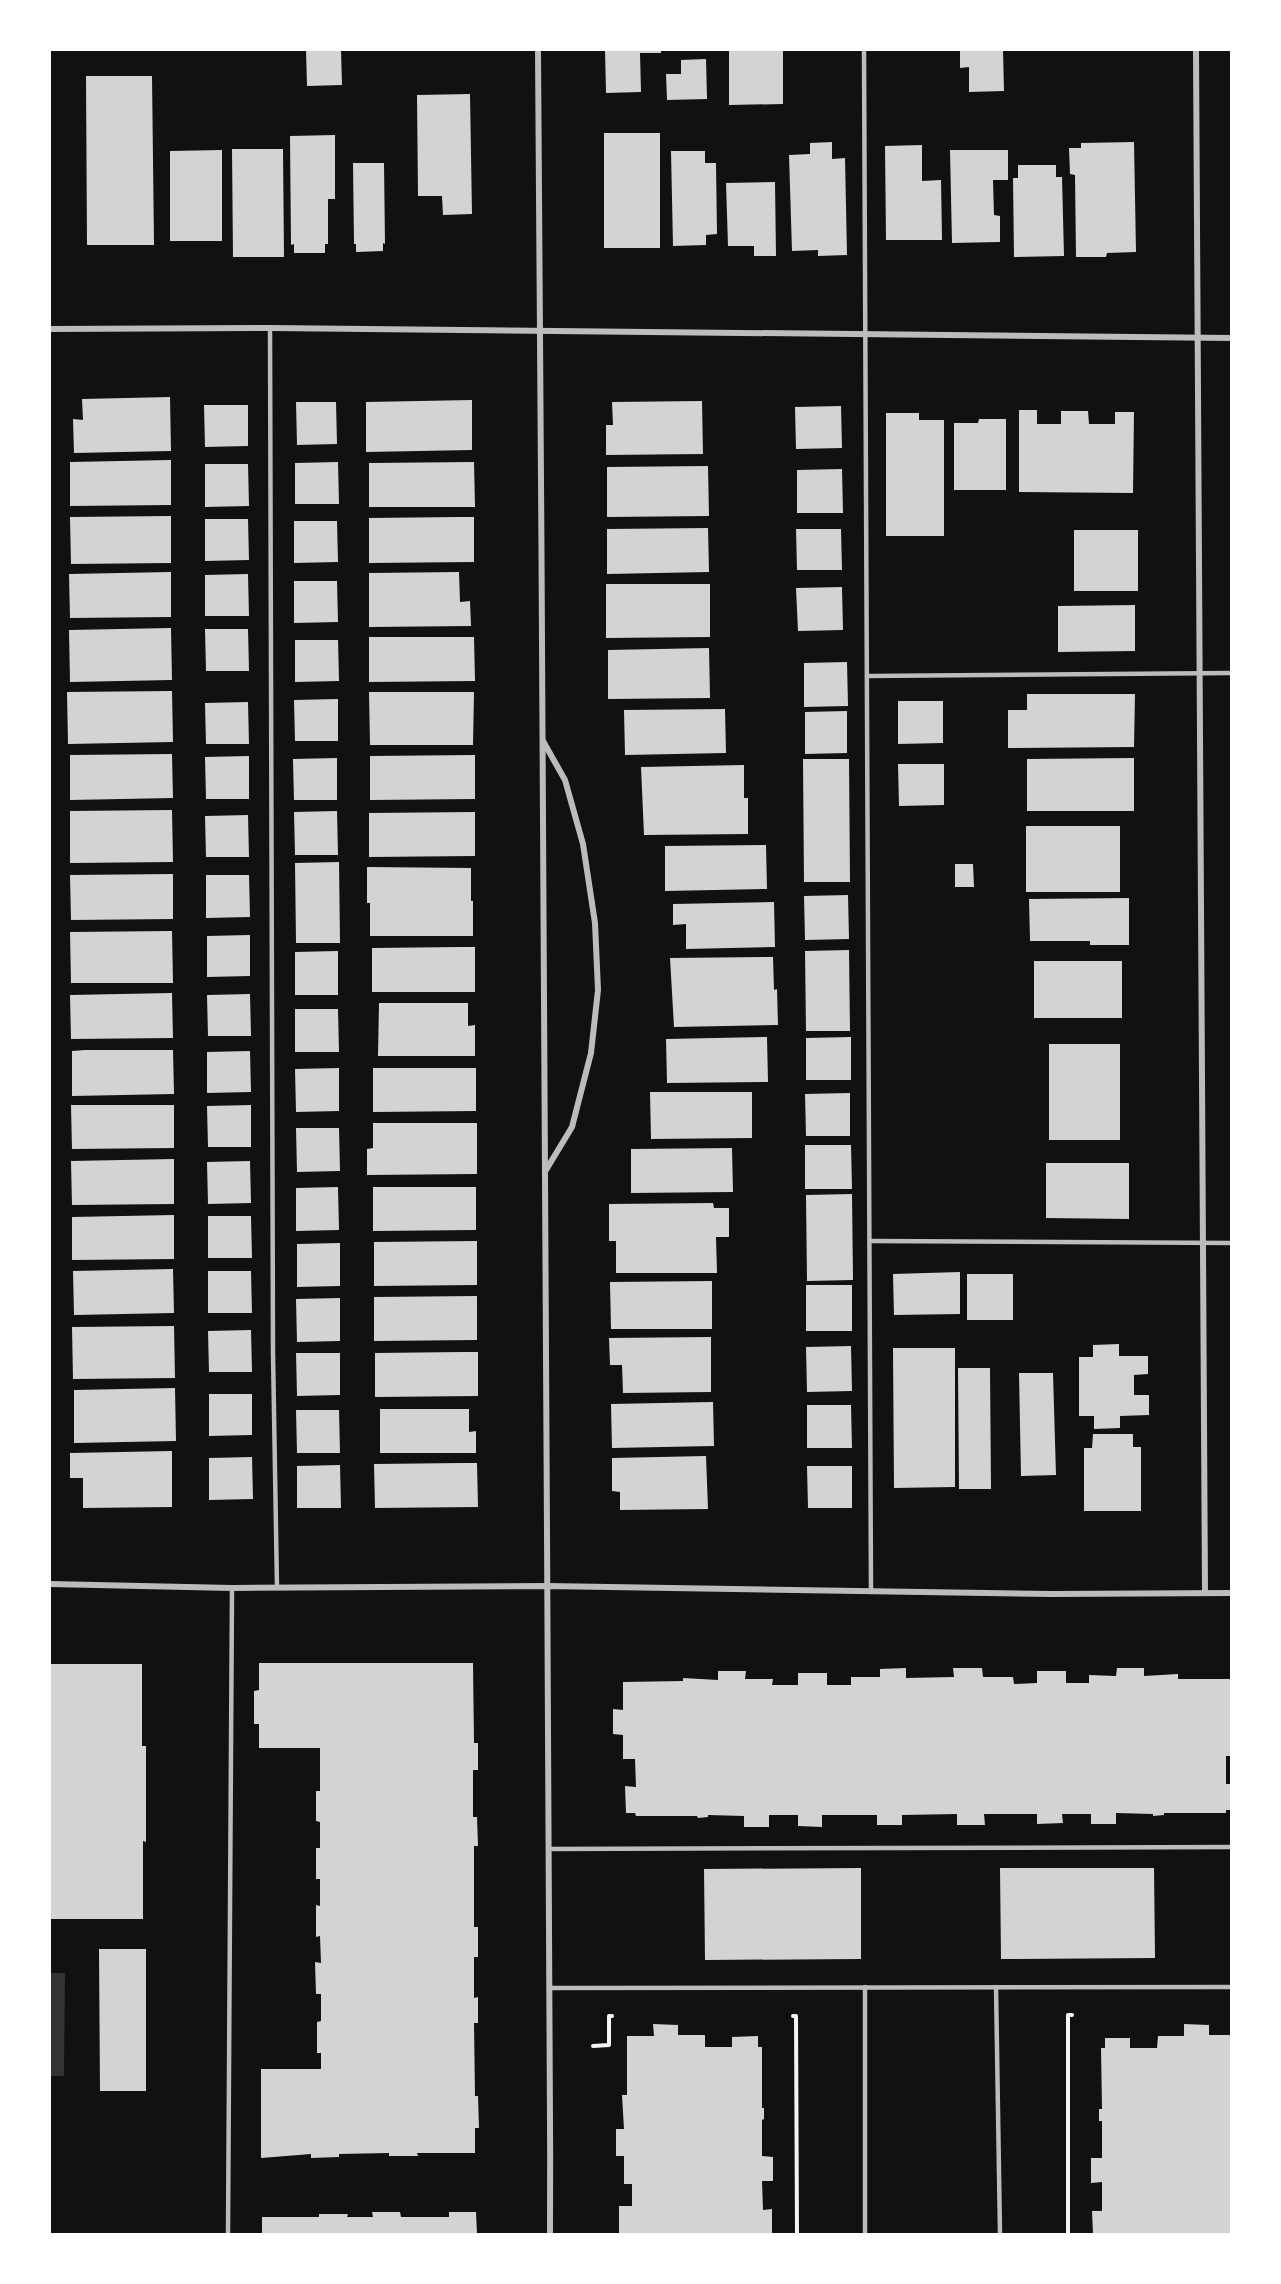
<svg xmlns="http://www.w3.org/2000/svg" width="1281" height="2284" font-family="'Source Sans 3',sans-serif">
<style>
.water{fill:#333}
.building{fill:#d3d3d3}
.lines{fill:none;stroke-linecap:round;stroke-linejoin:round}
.path{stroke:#f5f5f5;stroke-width:4}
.service{stroke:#bcbcbc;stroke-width:4.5}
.minor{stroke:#bcbcbc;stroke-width:6}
</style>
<rect width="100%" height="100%" fill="#111"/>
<!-- water -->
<path class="water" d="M50,1973H65L64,2076H50Z"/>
<!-- building -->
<g class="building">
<path d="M306,50H341L342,85L307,86Z"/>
<path d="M605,50H661V53H640L641,92L606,93Z"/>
<path d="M729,50H783V104L729,105Z"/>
<path d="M960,50H1003L1004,91L969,92V67L960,68Z"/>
<path d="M706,59L707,99L667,100L666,74H681V60Z"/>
<path d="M86,76H152L154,245H87Z"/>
<path d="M470,94L472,214L443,215L442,196H418L417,95Z"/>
<rect x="604" y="133" width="56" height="115"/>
<path d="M335,135V199H328V244H325V253H294V244L291,245L290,136Z"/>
<path d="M832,142V159L845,158L847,255L818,256V250L792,251L789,155L810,154V143Z"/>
<path d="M1134,142L1136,252L1107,253L1106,257H1076L1075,175L1070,174L1069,148H1081V143Z"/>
<path d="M922,145V181L941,180L942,240H886L885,146Z"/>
<path d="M232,149H283L284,257H233Z"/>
<path d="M222,150V241H170V151Z"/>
<path d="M950,150H1008V180H993L994,215L1000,216V242L952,243Z"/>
<path d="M671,151H705V163H716L717,234L706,235V245L673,246Z"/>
<path d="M353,163H384L385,244L383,243V251L356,252V244H354Z"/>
<path d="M1018,165H1056V177H1062L1064,256L1014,257L1013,178H1018Z"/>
<path d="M775,182L776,256H754V246H728L726,183Z"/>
<path d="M170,397L171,451L74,453L73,419L83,420L82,399Z"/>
<path d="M472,400V450L366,452V402Z"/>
<path d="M702,401L703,454L606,455V425H613L612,402Z"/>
<path d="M296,402H336L337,444L297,445Z"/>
<path d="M204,405H248V446L205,447Z"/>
<path d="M841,406L842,448L796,449L795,407Z"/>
<path d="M1019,410H1037V424H1061V411H1088L1089,424H1115V412H1134L1133,493L1019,492Z"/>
<path d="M886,413H919V420H944V536H886Z"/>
<path d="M979,419H1006V490H954V423H978Z"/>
<path d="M171,460V505L70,506V462Z"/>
<path d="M338,462L339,504H295V463Z"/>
<path d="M474,462L475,507H369V463Z"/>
<path d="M205,464H248L249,506L205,507Z"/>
<path d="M708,466L709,516L607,517V467Z"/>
<path d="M842,469L843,513H797V470Z"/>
<path d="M171,516V563L71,564L70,517Z"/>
<path d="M459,517H474V562L369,563V518Z"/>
<path d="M205,519H248L249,560L205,561Z"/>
<path d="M294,521H337L338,562L294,563Z"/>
<path d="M708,528L709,572L607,574V529Z"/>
<path d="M796,529H841L842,570H797Z"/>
<rect x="1074" y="530" width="64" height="61"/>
<path d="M171,572V617L70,618L69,574Z"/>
<path d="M459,572L460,602L470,601L471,626L369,627V573Z"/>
<path d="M248,574L249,616H205V575Z"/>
<path d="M294,581H337L338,622L294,623Z"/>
<path d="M606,584H710V637L606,638Z"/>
<path d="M842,587L843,630L798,631L796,588Z"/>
<path d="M1135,605V651L1058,652V606Z"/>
<path d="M171,628L172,680L70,682L69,630Z"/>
<path d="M205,629H248L249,671H206Z"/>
<path d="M369,637H474L475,681L369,682Z"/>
<path d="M295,640H338L339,681L295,682Z"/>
<path d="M709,648L710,698L608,699V650Z"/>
<path d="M847,662L848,706L804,707V663Z"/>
<path d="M172,691L173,742L68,744L67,692Z"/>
<path d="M369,692H474L473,745H370Z"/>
<path d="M1027,694H1135L1134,747L1008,748V710H1027Z"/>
<path d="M338,699V741H295L294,700Z"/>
<path d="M898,701H943V743L898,744Z"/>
<path d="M248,702L249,744H206L205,703Z"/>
<path d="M725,709L726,753L625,755L624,710Z"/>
<path d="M847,711V753L805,754V712Z"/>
<path d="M172,754L173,798L70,800V755Z"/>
<path d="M475,755V799L370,800V756Z"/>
<path d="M249,756V799H206L205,757Z"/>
<path d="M337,758V800H294L293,759Z"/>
<path d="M1134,758V811H1027V759Z"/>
<path d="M803,759H849L850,882H804Z"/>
<path d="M898,764H944V805L899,806Z"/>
<path d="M744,765V798H748V834L644,835L641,767Z"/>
<path d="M172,810L173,862L70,863V811Z"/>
<path d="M337,811L338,855H295L294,812Z"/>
<path d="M475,812V856L369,857V813Z"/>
<path d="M248,815L249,857H206L205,816Z"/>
<rect x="1026" y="826" width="94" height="66"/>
<path d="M766,845L767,889L665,891V846Z"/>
<path d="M339,862L340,943H296L295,863Z"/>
<path d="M955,864H973L974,887H955Z"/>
<path d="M367,867L471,868V901H473V936H370V903H367Z"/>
<path d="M173,874V919L71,920L70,875Z"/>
<path d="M206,875H249L250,917L206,918Z"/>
<path d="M848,895L849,939L805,940L804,896Z"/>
<path d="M1129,898V945H1090V941H1030L1029,899Z"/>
<path d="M774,902L775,947L686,949V924L673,925V904Z"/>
<path d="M172,931L173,983H71L70,932Z"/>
<path d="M250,935V976L207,977V936Z"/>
<path d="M460,947H475V992H372V948Z"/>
<path d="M849,950L850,1031H806L805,951Z"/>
<path d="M338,951V995H295V952Z"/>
<path d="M773,957L774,990L777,989L778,1025L674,1027L670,958Z"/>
<rect x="1034" y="961" width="88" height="57"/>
<path d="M172,993L173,1038L71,1039L70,995Z"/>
<path d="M250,994L251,1036H208L207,995Z"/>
<path d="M379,1003H468V1026L475,1025V1056H378Z"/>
<path d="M295,1009H338L339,1052H295Z"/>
<path d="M767,1037L768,1082L667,1083L666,1039Z"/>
<path d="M851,1037V1080H806V1038Z"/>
<rect x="1049" y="1044" width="71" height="96"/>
<path d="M85,1050H173L174,1094L72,1096V1051Z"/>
<path d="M250,1051L251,1092L207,1093V1052Z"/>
<path d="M339,1068V1111L296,1112L295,1069Z"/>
<path d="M373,1068H476V1111L373,1112Z"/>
<path d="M650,1092H752V1138L651,1139Z"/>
<path d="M850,1093V1136H806L805,1094Z"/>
<path d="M71,1105H174V1148L72,1149Z"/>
<path d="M251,1105V1147H208L207,1106Z"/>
<path d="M373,1123H477V1174L367,1175V1149L373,1148Z"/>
<path d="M296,1128H339L340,1171L297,1172Z"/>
<path d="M805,1145H851L852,1189H805Z"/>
<path d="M732,1148L733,1192L631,1193V1149Z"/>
<path d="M174,1159V1204L72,1205L71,1161Z"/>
<path d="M250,1161L251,1203L208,1204L207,1162Z"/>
<path d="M1046,1163H1129V1219L1046,1218Z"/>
<path d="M338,1187L339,1230L296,1231V1188Z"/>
<path d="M373,1187H476V1230L373,1231Z"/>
<path d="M852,1194L853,1280L807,1281L806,1195Z"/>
<path d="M713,1203L714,1208H729V1237H716L717,1273H616V1241H609V1204Z"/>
<path d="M174,1215V1259L72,1260V1217Z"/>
<path d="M208,1216H251L252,1258H208Z"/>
<path d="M477,1241V1285L374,1286V1242Z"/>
<path d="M340,1243V1286L297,1287V1244Z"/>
<path d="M173,1269L174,1313L74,1315L73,1271Z"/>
<path d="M208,1271H251L252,1313H208Z"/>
<path d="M960,1272V1314L894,1315L893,1274Z"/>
<rect x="967" y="1274" width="46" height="46"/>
<path d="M712,1281V1329H611L610,1282Z"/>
<rect x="806" y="1285" width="46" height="46"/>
<path d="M477,1296V1340L374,1341V1297Z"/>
<path d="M340,1298V1341L297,1342L296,1299Z"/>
<path d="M174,1326L175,1378L73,1379L72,1327Z"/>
<path d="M251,1330L252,1372H209L208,1331Z"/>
<path d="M711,1337V1392L623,1393L622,1365H610L609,1338Z"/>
<path d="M1119,1344V1356H1148V1374L1134,1375V1395H1149V1415L1120,1416V1428L1094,1429V1416H1079V1357H1093V1345Z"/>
<path d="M851,1346L852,1391L807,1392L806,1347Z"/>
<path d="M893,1348H955V1487L894,1488Z"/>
<path d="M463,1352H478V1396L375,1397V1353Z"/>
<path d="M296,1353H340V1395L297,1396Z"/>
<path d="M958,1368H990L991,1489H959Z"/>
<path d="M1019,1373H1053L1056,1475L1021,1476Z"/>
<path d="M175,1388L176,1441L74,1443V1390Z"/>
<path d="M209,1394H252V1435L209,1436Z"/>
<path d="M713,1402L714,1446L612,1448L611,1404Z"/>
<path d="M807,1405H851L852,1448H807Z"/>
<path d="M380,1409H469V1432L476,1431V1453H380Z"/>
<path d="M296,1410H339L340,1453H297Z"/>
<path d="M1093,1434H1133V1447H1141V1511H1084V1448H1092Z"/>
<path d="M172,1451V1507L83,1508V1478H70V1453Z"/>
<path d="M706,1456L708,1509L620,1510V1492L612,1491V1458Z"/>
<path d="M252,1457L253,1499L209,1500V1458Z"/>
<path d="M462,1463H477L478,1507L375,1508L374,1464Z"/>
<path d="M340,1465L341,1508H297V1466Z"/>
<path d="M807,1466H852V1508H808Z"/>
<path d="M259,1663H473L474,1743H478V1770H473V1817H477L478,1846H474V1927H478V1957H474V1998L478,1997V2023H474L475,2096H478L479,2128H475V2153H417L418,2156H389V2153L339,2154V2157L311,2158V2154L261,2158V2069H321V2053H317V2022L321,2021V1994H316L315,1962L321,1963L320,1936L316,1937V1905L320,1906V1879H316V1848H320V1822L316,1821V1791H320V1748H259V1724H254V1691L259,1690Z"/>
<path d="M50,1664H142V1746H146V1842L143,1841V1919H50Z"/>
<path d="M906,1668V1678L954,1677L953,1668H982L983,1677H1013L1014,1684L1037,1683V1671H1066V1683H1089V1675L1116,1676L1117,1668H1144V1676L1178,1674V1679H1232V1756H1226V1784H1232V1810H1226V1813H1164V1815L1153,1816V1814L1116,1813V1824H1091V1814H1062L1063,1823L1037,1824V1814H984L985,1825H957V1814L902,1815V1825H877V1815H822V1827L798,1826V1815H769V1827H744V1816L708,1815V1817L698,1818L697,1816H636L635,1813H626L625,1786L636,1787L635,1759H623V1735L613,1734V1709L623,1710V1682L683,1681V1678L718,1680V1671H746L745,1679H773L772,1685H798V1673H827V1685H851V1677H880V1669Z"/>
<path d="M861,1868V1959L705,1960L704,1869Z"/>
<path d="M1000,1868H1154L1155,1958L1001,1959Z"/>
<path d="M99,1949H146V2091H100Z"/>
<path d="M653,2024L678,2025V2035H705V2047H732V2037L758,2036V2047H762V2108H764V2119L762,2120V2156L773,2157V2181H762L763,2210L772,2209V2234H619V2206H632V2184H624V2156H616V2129H624L622,2095H627V2036H654Z"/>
<path d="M1184,2024L1209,2025V2035H1232V2234H1093L1092,2211H1102V2182L1091,2183V2158H1102V2121H1099V2109H1102L1101,2048H1105V2038H1130V2048H1157L1158,2036H1184Z"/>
<path d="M372,2212H400L401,2217H449V2212H476L477,2234H262V2217H319V2214H348L347,2217H373Z"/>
</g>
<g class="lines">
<!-- path -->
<g class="path">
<path d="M793,2016H796L797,2234"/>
<path d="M593,2046L609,2045V2016H612"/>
<path d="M1068,2234V2015H1072"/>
</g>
<!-- service -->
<g class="service">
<path d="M864,50L871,1592"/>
<path d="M270,328L273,1353L277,1588"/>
<path d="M867,676L1232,673"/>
<path d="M870,1241L1232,1243"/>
<path d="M548,1849L1232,1847"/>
<path d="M865,1987V2234"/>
<path d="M996,1987L1000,2234"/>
<path d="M551,1988L1232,1987"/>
<path d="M228,2234L232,1588"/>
</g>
<!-- minor -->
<g class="minor">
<path d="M538,50C541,544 546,1038 547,1532C547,1766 551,2000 550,2234"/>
<path d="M1196,50L1205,1593"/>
<path d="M50,329L270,328L1232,338"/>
<path d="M543,741L565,780L583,844L595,923L598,990L591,1053L572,1127L546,1170"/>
<path d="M50,1584L232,1588L547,1586L1052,1594L1232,1593"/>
</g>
</g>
<!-- border -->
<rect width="1281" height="2284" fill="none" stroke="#ffffff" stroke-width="102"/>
</svg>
